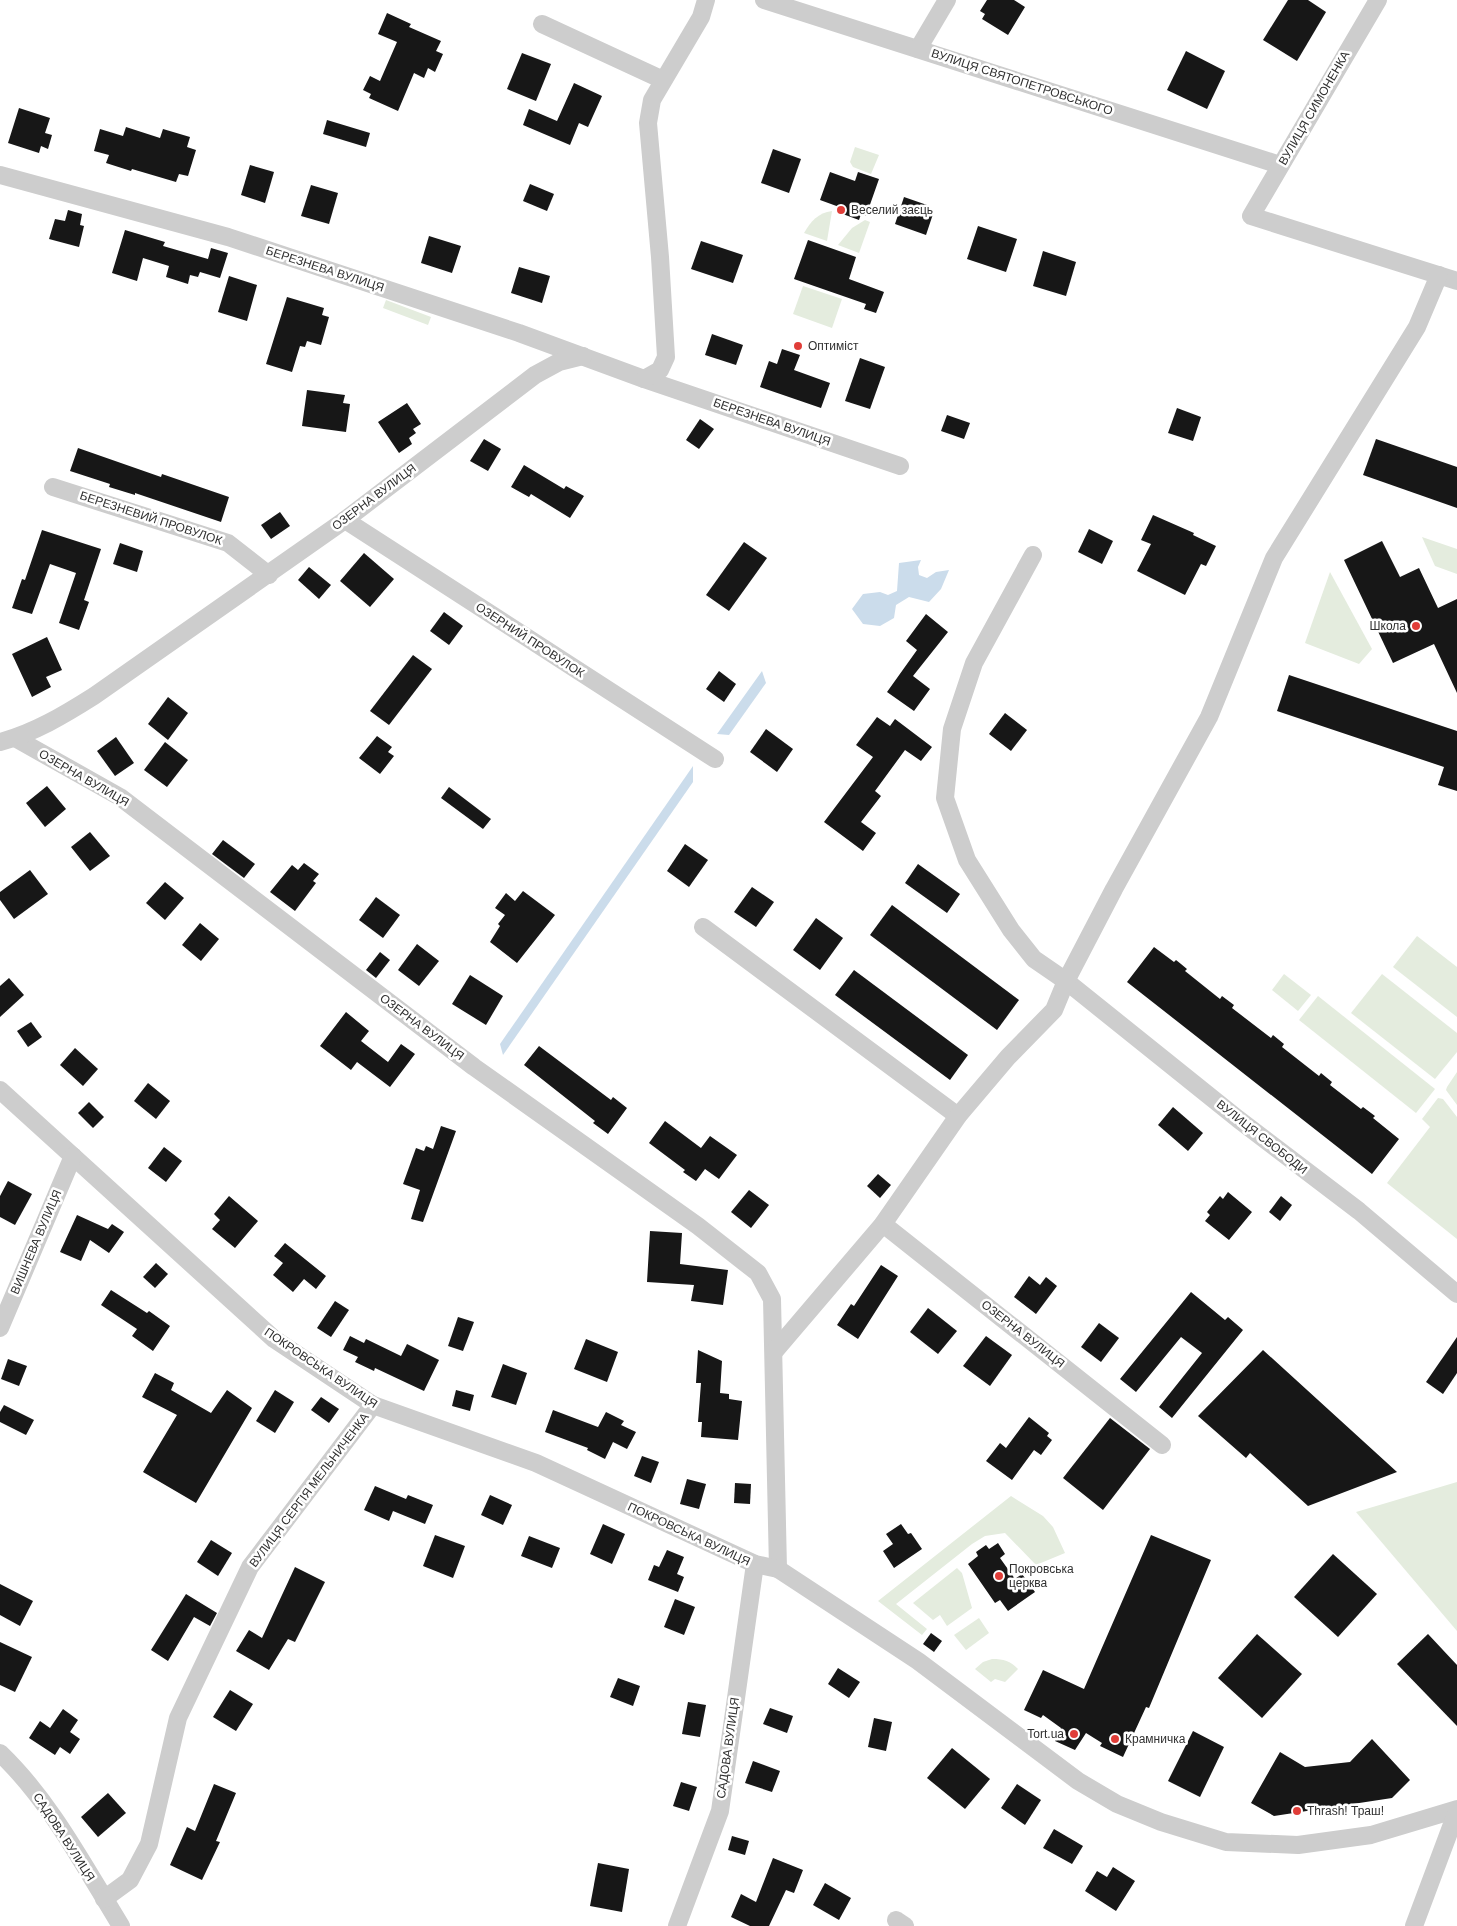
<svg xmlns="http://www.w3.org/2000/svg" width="1457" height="1926" font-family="Arial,sans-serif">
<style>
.green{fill:#e4ecde}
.water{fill:#cbdceb}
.building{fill:#171717}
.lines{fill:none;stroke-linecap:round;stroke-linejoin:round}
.street{stroke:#cdcdcd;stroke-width:18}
.poi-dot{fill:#e03d38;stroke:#fff;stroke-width:2}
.labels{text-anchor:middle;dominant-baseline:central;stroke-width:5;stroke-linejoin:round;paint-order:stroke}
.street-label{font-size:12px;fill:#303030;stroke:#fff}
.poi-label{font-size:12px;fill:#303030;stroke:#fff;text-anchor:start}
</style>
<rect width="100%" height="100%" fill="#fff"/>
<!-- green -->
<g class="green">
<path d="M855,147L879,155L871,174L853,167L850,162Z"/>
<path d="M832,211L827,241L804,233C811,221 818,213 832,211Z"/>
<path d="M865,220L870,222L859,253L838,245L852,228Z"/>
<path d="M803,286L842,299L832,328L793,314Z"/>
<path d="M386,300L431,317L428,325L383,308Z"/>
<path d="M1422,537L1457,549V574L1435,566Z"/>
<path d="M1330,572L1372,649L1359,664L1305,643Z"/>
<path d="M1417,936L1457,967V1017L1393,967Z"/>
<path d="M1284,974L1311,995L1298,1011L1272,990Z"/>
<path d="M1382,974L1457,1033V1052L1435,1079L1351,1013Z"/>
<path d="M1318,996L1435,1089L1416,1113L1299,1020Z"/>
<path d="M1457,1072V1105L1446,1090L1447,1087Z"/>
<path d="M1438,1098L1443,1099L1457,1117V1239L1387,1183L1430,1127L1422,1119Z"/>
<path d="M1457,1482V1631L1356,1512Z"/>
<path d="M1011,1496L1043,1516L1053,1527L1065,1553L1036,1565L1005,1533L985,1536L972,1544L896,1604L927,1629L922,1635L878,1601Z"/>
<path d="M957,1568L962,1573L972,1608L947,1626L940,1615L933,1620L913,1603Z"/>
<path d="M979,1618L989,1633L966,1650L954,1635Z"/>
<path d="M992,1659C1004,1659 1010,1661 1018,1669L1005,1682L995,1679L991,1682L975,1669L983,1662Z"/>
</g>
<!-- water -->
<g class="water">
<path d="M921,560L918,567L919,575L927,578L936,572L949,570L941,589L929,602L909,597L896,605L894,618L880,626L863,624L852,609L863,594L880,592L888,595L897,591L899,563Z"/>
<path d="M762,671L766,683L729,735L717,734Z"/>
<path d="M693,766V782L503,1055L500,1044Z"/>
</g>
<!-- building -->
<g class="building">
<path d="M987,0H1014L1025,7L1008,35L982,19L985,14L980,11Z"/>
<path d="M1288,0H1308L1326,12L1297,61L1263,40Z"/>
<path d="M387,13L411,24L409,27L441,41L436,51L443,54L435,72L428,68L424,78L414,73L398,111L369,98L371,94L363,90L370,76L380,81L397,42L378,34Z"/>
<path d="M1186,51L1225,71L1207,109L1167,90Z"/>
<path d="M522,53L551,64L536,101L507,89Z"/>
<path d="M574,83L602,96L588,127L579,123L570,145L523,125L529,109L557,121Z"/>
<path d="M19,108L50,118L45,133L52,135L48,149L41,146L39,153L8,143Z"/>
<path d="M327,120L370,133L366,147L323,134Z"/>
<path d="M126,127L160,138L163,129L190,137L187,147L196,150L188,176L179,174L176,182L132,169L131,171L106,163L109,155L94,151L100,129L123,136Z"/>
<path d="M773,149L801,159L789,193L761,183Z"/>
<path d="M250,165L274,172L265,203L241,195Z"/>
<path d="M830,172L855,181L858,172L879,179L866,216L861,214L859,220L840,213L842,208L820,200Z"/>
<path d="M530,184L554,194L547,211L523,201Z"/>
<path d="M311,185L338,193L329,224L301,216Z"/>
<path d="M904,197L927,205L925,211L933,214L926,235L895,224Z"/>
<path d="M68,210L82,214L80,225L84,226L79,247L49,239L55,219L65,221Z"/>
<path d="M978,226L1017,239L1006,272L967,259Z"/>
<path d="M125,230L165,242L163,246L208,259L211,248L228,253L220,278L200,272L198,277L190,275L188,284L166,277L169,266L143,258L137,281L112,273Z"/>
<path d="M429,236L461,246L452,273L421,263Z"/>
<path d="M808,240L856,257L849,279L884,292L876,313L864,309L866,304L794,279Z"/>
<path d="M701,241L743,255L733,283L691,269Z"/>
<path d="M1043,251L1076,262L1066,296L1033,286Z"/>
<path d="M519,267L550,276L542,303L511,293Z"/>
<path d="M229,276L257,285L247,321L218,312Z"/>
<path d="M287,297L324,308L322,315L329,317L321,345L307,341L305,347L300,346L292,372L266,364Z"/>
<path d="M712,334L743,345L736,365L705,355Z"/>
<path d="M782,349L800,355L794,370L830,383L821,408L760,387L769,361L777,364Z"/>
<path d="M860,358L885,367L870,409L845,401Z"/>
<path d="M307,390L345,395L343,403L350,404L346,432L302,426Z"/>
<path d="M407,403L421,424L413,429L416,433L409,438L412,444L399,453L378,422Z"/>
<path d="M1177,408L1201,417L1193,441L1168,433Z"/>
<path d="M947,415L970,423L964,439L941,431Z"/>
<path d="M700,419L714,429L699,449L686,440Z"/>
<path d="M484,439L501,449L488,471L470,461Z"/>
<path d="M1376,439L1457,467V508L1363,475Z"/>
<path d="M78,448L161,477L162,474L229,497L221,522L135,493V495L109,487L110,484L70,471Z"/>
<path d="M524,465L564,489L566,486L584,496L570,518L531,494L529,497L511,487Z"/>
<path d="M280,512L290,526L271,539L261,525Z"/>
<path d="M1153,515L1194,533L1193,535L1216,546L1206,566L1201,564L1185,595L1137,571L1151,544L1141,540Z"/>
<path d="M1089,529L1113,541L1102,564L1078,552Z"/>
<path d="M42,530L101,549L84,600L89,602L79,630L59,623L76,573L50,564L32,614L12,608L22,579L25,580Z"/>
<path d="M1382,541L1400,577L1419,568L1438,608L1457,599V693L1434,644L1393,663L1344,560Z"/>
<path d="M744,542L767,558L729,611L706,595Z"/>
<path d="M120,543L143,551L137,572L113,564Z"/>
<path d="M364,553L394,579L370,607L340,581Z"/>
<path d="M309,567L331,585L319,599L298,580Z"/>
<path d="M444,612L463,626L449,645L430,631Z"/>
<path d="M926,614L948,632L913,676L930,689L914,711L887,692L917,650L906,641Z"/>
<path d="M47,637L62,670L46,677L51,687L32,697L12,654Z"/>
<path d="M413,655L432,669L389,725L370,711Z"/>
<path d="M719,671L736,684L724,702L706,689Z"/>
<path d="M1289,675L1457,731V791L1438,785L1444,767L1277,711Z"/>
<path d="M168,697L188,713L168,740L148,724Z"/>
<path d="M1005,713L1027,730L1011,751L989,734Z"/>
<path d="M877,717L890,726L895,719L932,747L921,761L905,750L875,791L881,796L861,822L876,833L863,851L824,822L873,757L856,745Z"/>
<path d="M766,729L793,749L777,772L750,752Z"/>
<path d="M377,736L392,747L388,752L394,756L380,774L359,758Z"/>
<path d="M116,737L134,763L115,776L97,751Z"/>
<path d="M165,742L188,760L167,787L144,770Z"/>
<path d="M47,786L66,809L45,827L26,803Z"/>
<path d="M449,787L491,819L483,829L441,798Z"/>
<path d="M90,832L110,856L90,871L71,847Z"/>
<path d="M223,840L255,864L244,878L212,854Z"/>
<path d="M685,844L708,860L689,887L667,871Z"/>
<path d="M304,863L319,874L313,881L316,883L295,911L270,892L292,865L298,870Z"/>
<path d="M918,864L960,894L947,913L905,883Z"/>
<path d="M30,870L48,894L14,919L0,900V892Z"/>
<path d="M165,882L184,898L165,920L146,903Z"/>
<path d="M752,887L774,902L756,927L734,912Z"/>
<path d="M523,891L555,915L517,963L490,942L500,926L498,924L505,915L495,908L506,893L515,901Z"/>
<path d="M376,897L400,915L383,938L359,920Z"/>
<path d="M892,905L1019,1000L997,1030L870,935Z"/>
<path d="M816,918L843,938L820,970L793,950Z"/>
<path d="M200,923L219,939L201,961L182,945Z"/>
<path d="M417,944L439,961L419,986L398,970Z"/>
<path d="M1154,947L1174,962L1176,960L1181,964L1187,969L1185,971L1220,999L1222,996L1234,1005L1232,1008L1271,1038L1273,1035L1284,1044L1282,1047L1319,1076L1321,1073L1332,1082L1330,1085L1361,1109L1363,1107L1375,1116L1373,1118L1399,1139L1372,1174L1127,982Z"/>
<path d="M380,952L390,960L376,978L366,970Z"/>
<path d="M854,970L968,1055L950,1080L835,995Z"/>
<path d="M470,975L503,996L486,1025L452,1004Z"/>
<path d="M9,978L24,995L0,1017V986Z"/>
<path d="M346,1012L369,1031L361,1041L388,1062L401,1044L415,1054L390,1087L357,1062L351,1070L320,1046Z"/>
<path d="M31,1022L42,1037L28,1047L17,1031Z"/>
<path d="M539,1046L611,1100L613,1097L627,1108L608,1134L593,1123L595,1121L524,1065Z"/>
<path d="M75,1048L98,1069L83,1086L60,1065Z"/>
<path d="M148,1083L170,1101L156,1119L134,1101Z"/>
<path d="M89,1102L104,1117L93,1128L78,1113Z"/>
<path d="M1173,1107L1203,1133L1188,1151L1158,1125Z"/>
<path d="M665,1121L701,1148L710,1136L737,1155L719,1179L705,1169L696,1181L683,1172L685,1170L649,1143Z"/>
<path d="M441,1126L456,1131L423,1222L411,1219L420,1190L403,1184L416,1148L424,1151L426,1146L433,1149Z"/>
<path d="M164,1147L182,1161L166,1182L148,1168Z"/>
<path d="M878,1174L891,1185L880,1198L867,1186Z"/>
<path d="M8,1181L32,1194L15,1225L0,1217V1196Z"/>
<path d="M749,1190L769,1205L751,1228L731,1212Z"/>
<path d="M1228,1192L1252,1212L1229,1240L1205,1221L1210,1215L1207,1212L1220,1196L1223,1199Z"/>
<path d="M229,1196L258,1221L235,1248L212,1229L220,1220L214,1214Z"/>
<path d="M1281,1196L1292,1205L1280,1221L1269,1212Z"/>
<path d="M77,1215L108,1229L112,1224L124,1232L109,1253L90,1240L81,1261L60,1252Z"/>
<path d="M650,1231L682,1233L680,1264L728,1270L723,1305L691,1301L694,1285L647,1282Z"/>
<path d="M285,1243L326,1276L316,1289L304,1279L293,1292L273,1275L283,1263L274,1256Z"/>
<path d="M156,1263L168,1274L155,1288L143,1277Z"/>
<path d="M881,1265L898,1276L858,1339L837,1325L851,1304L854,1306Z"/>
<path d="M1029,1276L1040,1285L1046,1277L1057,1286L1036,1314L1014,1297Z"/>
<path d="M111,1290L147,1313L149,1311L170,1326L153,1351L132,1336L137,1329L101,1305Z"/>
<path d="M1191,1292L1225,1320L1228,1317L1243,1330L1172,1418L1159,1407L1202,1353L1181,1337L1136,1392L1120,1379Z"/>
<path d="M335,1301L349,1310L331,1337L317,1328Z"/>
<path d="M928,1308L957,1331L938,1354L910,1332Z"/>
<path d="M458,1317L474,1322L463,1351L448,1346Z"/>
<path d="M1099,1323L1119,1338L1101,1362L1081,1347Z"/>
<path d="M350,1336L364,1343L366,1339L401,1356L407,1344L439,1360L424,1391L375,1368L374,1371L355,1362L358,1357L343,1350Z"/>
<path d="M986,1336L1012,1355L990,1386L963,1366Z"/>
<path d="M1457,1337V1373L1443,1394L1426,1382Z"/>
<path d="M586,1339L618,1352L607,1382L574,1369Z"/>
<path d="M698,1350L722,1361L720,1393L729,1394V1399L742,1401L738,1440L701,1437L702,1422H698L701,1383H696Z"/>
<path d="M1263,1350L1397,1472L1308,1506L1250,1453L1246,1458L1198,1416Z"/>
<path d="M8,1359L27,1366L19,1386L1,1379Z"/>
<path d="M503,1364L527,1373L516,1405L491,1397Z"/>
<path d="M155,1373L174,1383L171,1390L211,1413L227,1390L252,1408L196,1503L143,1472L177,1415L142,1397Z"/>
<path d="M275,1390L294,1402L275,1433L256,1421Z"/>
<path d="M456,1390L474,1395L470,1411L452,1406Z"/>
<path d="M321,1397L339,1409L329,1423L311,1410Z"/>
<path d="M4,1405L34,1420L26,1435L0,1422V1412Z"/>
<path d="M553,1410L598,1427L606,1412L624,1421L621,1425L636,1432L627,1449L613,1442L605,1459L587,1450L588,1448L545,1432Z"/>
<path d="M1029,1417L1049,1433L1047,1436L1052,1440L1041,1455L1034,1450L1012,1480L986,1461L1000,1443L1006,1448Z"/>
<path d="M1110,1418L1150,1449L1103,1510L1063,1478Z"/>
<path d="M642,1456L659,1462L651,1483L634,1476Z"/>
<path d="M687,1479L706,1484L699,1509L680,1504Z"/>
<path d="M735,1483L751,1484L750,1504L734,1503Z"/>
<path d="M375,1486L406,1499L408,1495L433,1505L425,1524L393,1511L389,1521L364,1510Z"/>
<path d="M490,1495L512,1505L503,1525L481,1515Z"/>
<path d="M603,1524L625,1534L612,1564L590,1554Z"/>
<path d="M901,1524L908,1534L911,1533L922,1549L894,1568L883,1551L893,1544L886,1534Z"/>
<path d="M435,1535L465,1546L453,1578L423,1566Z"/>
<path d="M1151,1535L1211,1560L1149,1708L1146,1707L1123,1757L1100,1746L1102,1743L1086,1733L1075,1750L1055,1741L1061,1728L1043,1715L1041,1718L1024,1710L1043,1670L1084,1689Z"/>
<path d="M529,1536L560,1548L552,1568L521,1556Z"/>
<path d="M211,1540L232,1553L218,1576L197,1562Z"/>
<path d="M998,1543L1005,1554L1000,1558L1015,1579L1022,1574L1035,1592L1008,1611L1000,1600L995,1603L968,1564L978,1556L976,1552L986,1545L989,1549Z"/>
<path d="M667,1550L684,1557L677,1574L684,1577L678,1592L648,1580L654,1565L659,1567Z"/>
<path d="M1333,1554L1377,1594L1338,1637L1294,1597Z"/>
<path d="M295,1567L325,1582L295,1642L288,1639L269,1670L236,1651L249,1630L262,1638Z"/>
<path d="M0,1584L33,1601L20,1626L0,1615Z"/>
<path d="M186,1594L217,1613L210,1626L194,1617L168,1661L151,1650Z"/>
<path d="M675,1599L695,1607L684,1635L664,1627Z"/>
<path d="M931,1633L942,1641L934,1652L923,1644Z"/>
<path d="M1257,1634L1302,1674L1262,1718L1218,1678Z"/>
<path d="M1428,1634L1457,1665V1726L1397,1664Z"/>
<path d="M0,1642L32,1657L15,1692L0,1685Z"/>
<path d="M838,1668L860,1682L849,1698L828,1684Z"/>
<path d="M618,1678L640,1686L633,1706L610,1697Z"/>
<path d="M230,1690L253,1704L236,1731L213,1717Z"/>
<path d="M688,1702L706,1705L700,1737L682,1734Z"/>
<path d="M770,1708L793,1716L787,1733L763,1724Z"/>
<path d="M63,1709L78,1720L70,1732L80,1739L70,1754L60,1747L55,1755L29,1738L40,1721L50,1728Z"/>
<path d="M874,1718L892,1722L886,1751L868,1747Z"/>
<path d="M1193,1731L1224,1747L1200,1797L1168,1781Z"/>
<path d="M1372,1739L1410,1780L1392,1798L1274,1816L1251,1803L1280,1752L1305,1767L1350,1762Z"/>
<path d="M952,1748L990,1779L965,1809L927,1778Z"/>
<path d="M753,1761L780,1771L772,1792L745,1783Z"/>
<path d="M681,1782L697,1787L689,1811L673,1806Z"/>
<path d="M214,1784L236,1793L216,1841L220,1842L202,1880L170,1865L187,1827L195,1831Z"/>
<path d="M1017,1784L1041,1800L1025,1825L1001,1808Z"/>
<path d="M108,1793L126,1813L98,1837L81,1817Z"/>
<path d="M1054,1829L1083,1846L1072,1864L1043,1848Z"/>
<path d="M732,1836L749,1841L745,1855L728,1850Z"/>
<path d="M773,1858L803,1870L794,1893L786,1890L769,1926H750L731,1917L741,1894L756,1902Z"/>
<path d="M598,1863L629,1869L622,1912L590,1906Z"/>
<path d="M1113,1867L1135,1881L1116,1911L1085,1891L1097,1871L1107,1877Z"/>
<path d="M825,1883L851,1898L839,1920L813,1905Z"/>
</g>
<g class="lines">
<!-- street -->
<g class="street">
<path d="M764,0L1280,165"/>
<path d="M1378,0L1251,216L1457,281"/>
<path d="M542,24L663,80"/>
<path d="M918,49L947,0"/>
<path d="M0,175L228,237L519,333L644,379L900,466"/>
<path d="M644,379L660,370L666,357L660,257L648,123L652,100L701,17L706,0"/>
<path d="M53,487L228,543L269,575"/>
<path d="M345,520L715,759"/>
<path d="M1033,555L974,663L952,729L945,798L967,860L1011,930L1034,959L1066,981L1238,1119L1359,1211L1457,1294"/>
<path d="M15,738L120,797L474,1067L698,1226L758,1273L772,1299L778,1569"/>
<path d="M0,742C34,733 64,715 94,696L345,520L535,375L559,362L583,356"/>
<path d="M703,927L958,1116"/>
<path d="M0,1090L274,1339L373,1405L536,1463L755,1564L778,1569L918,1661L1078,1781L1117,1804L1161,1822L1226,1842L1298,1845L1371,1835L1457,1809"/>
<path d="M883,1224L1162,1445"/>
<path d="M0,1328L73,1156"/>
<path d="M774,1352L883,1224L958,1116L1008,1057L1054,1010L1066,981L1114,889L1209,717L1274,558L1417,327L1439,275"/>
<path d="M0,1753C51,1802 84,1866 121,1926"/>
<path d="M104,1899L130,1880L149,1844L178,1718L250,1567L373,1405"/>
<path d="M896,1920L905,1926"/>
<path d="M677,1926L720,1811L755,1564"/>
<path d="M1414,1926L1457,1811"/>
</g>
</g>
<!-- markers -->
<g class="poi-dot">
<circle cx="841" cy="210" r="5"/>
<circle cx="798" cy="346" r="5"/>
<circle cx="1416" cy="626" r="5"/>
<circle cx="999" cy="1576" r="5"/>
<circle cx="1074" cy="1734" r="5"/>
<circle cx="1115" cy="1739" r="5"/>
<circle cx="1297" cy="1811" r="5"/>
</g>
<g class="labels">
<!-- street labels -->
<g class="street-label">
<text transform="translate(1022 82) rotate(18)">ВУЛИЦЯ СВЯТОПЕТРОВСЬКОГО</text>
<text transform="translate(1314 108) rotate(-60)">ВУЛИЦЯ СИМОНЕНКА</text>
<text transform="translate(325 269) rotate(18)">БЕРЕЗНЕВА ВУЛИЦЯ</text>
<text transform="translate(772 422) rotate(19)">БЕРЕЗНЕВА ВУЛИЦЯ</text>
<text transform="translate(374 497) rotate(-37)">ОЗЕРНА ВУЛИЦЯ</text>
<text transform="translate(151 518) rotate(18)">БЕРЕЗНЕВИЙ ПРОВУЛОК</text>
<text transform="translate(530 640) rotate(33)">ОЗЕРНИЙ ПРОВУЛОК</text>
<text transform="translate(84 778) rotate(30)">ОЗЕРНА ВУЛИЦЯ</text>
<text transform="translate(422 1027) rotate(37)">ОЗЕРНА ВУЛИЦЯ</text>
<text transform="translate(1262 1137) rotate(38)">ВУЛИЦЯ СВОБОДИ</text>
<text transform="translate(36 1242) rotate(-67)">ВИШНЕВА ВУЛИЦЯ</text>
<text transform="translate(1023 1334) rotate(38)">ОЗЕРНА ВУЛИЦЯ</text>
<text transform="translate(321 1368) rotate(34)">ПОКРОВСЬКА ВУЛИЦЯ</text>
<text transform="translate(309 1490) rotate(-53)">ВУЛИЦЯ СЕРГІЯ МЕЛЬНИЧЕНКА</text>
<text transform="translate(689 1534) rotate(25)">ПОКРОВСЬКА ВУЛИЦЯ</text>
<text transform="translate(728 1748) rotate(-82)">САДОВА ВУЛИЦЯ</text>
<text transform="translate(64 1837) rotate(57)">САДОВА ВУЛИЦЯ</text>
</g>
<!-- poi labels -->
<g class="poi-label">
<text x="851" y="210">Веселий заєць</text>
<text x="808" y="346">Оптиміст</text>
<text x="1406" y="626" text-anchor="end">Школа</text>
<text x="1009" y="1569">Покровська<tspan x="1009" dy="14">церква</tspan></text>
<text x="1064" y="1734" text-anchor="end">Tort.ua</text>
<text x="1125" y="1739">Крамничка</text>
<text x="1307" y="1811">Thrash! Траш!</text>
</g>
</g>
</svg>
